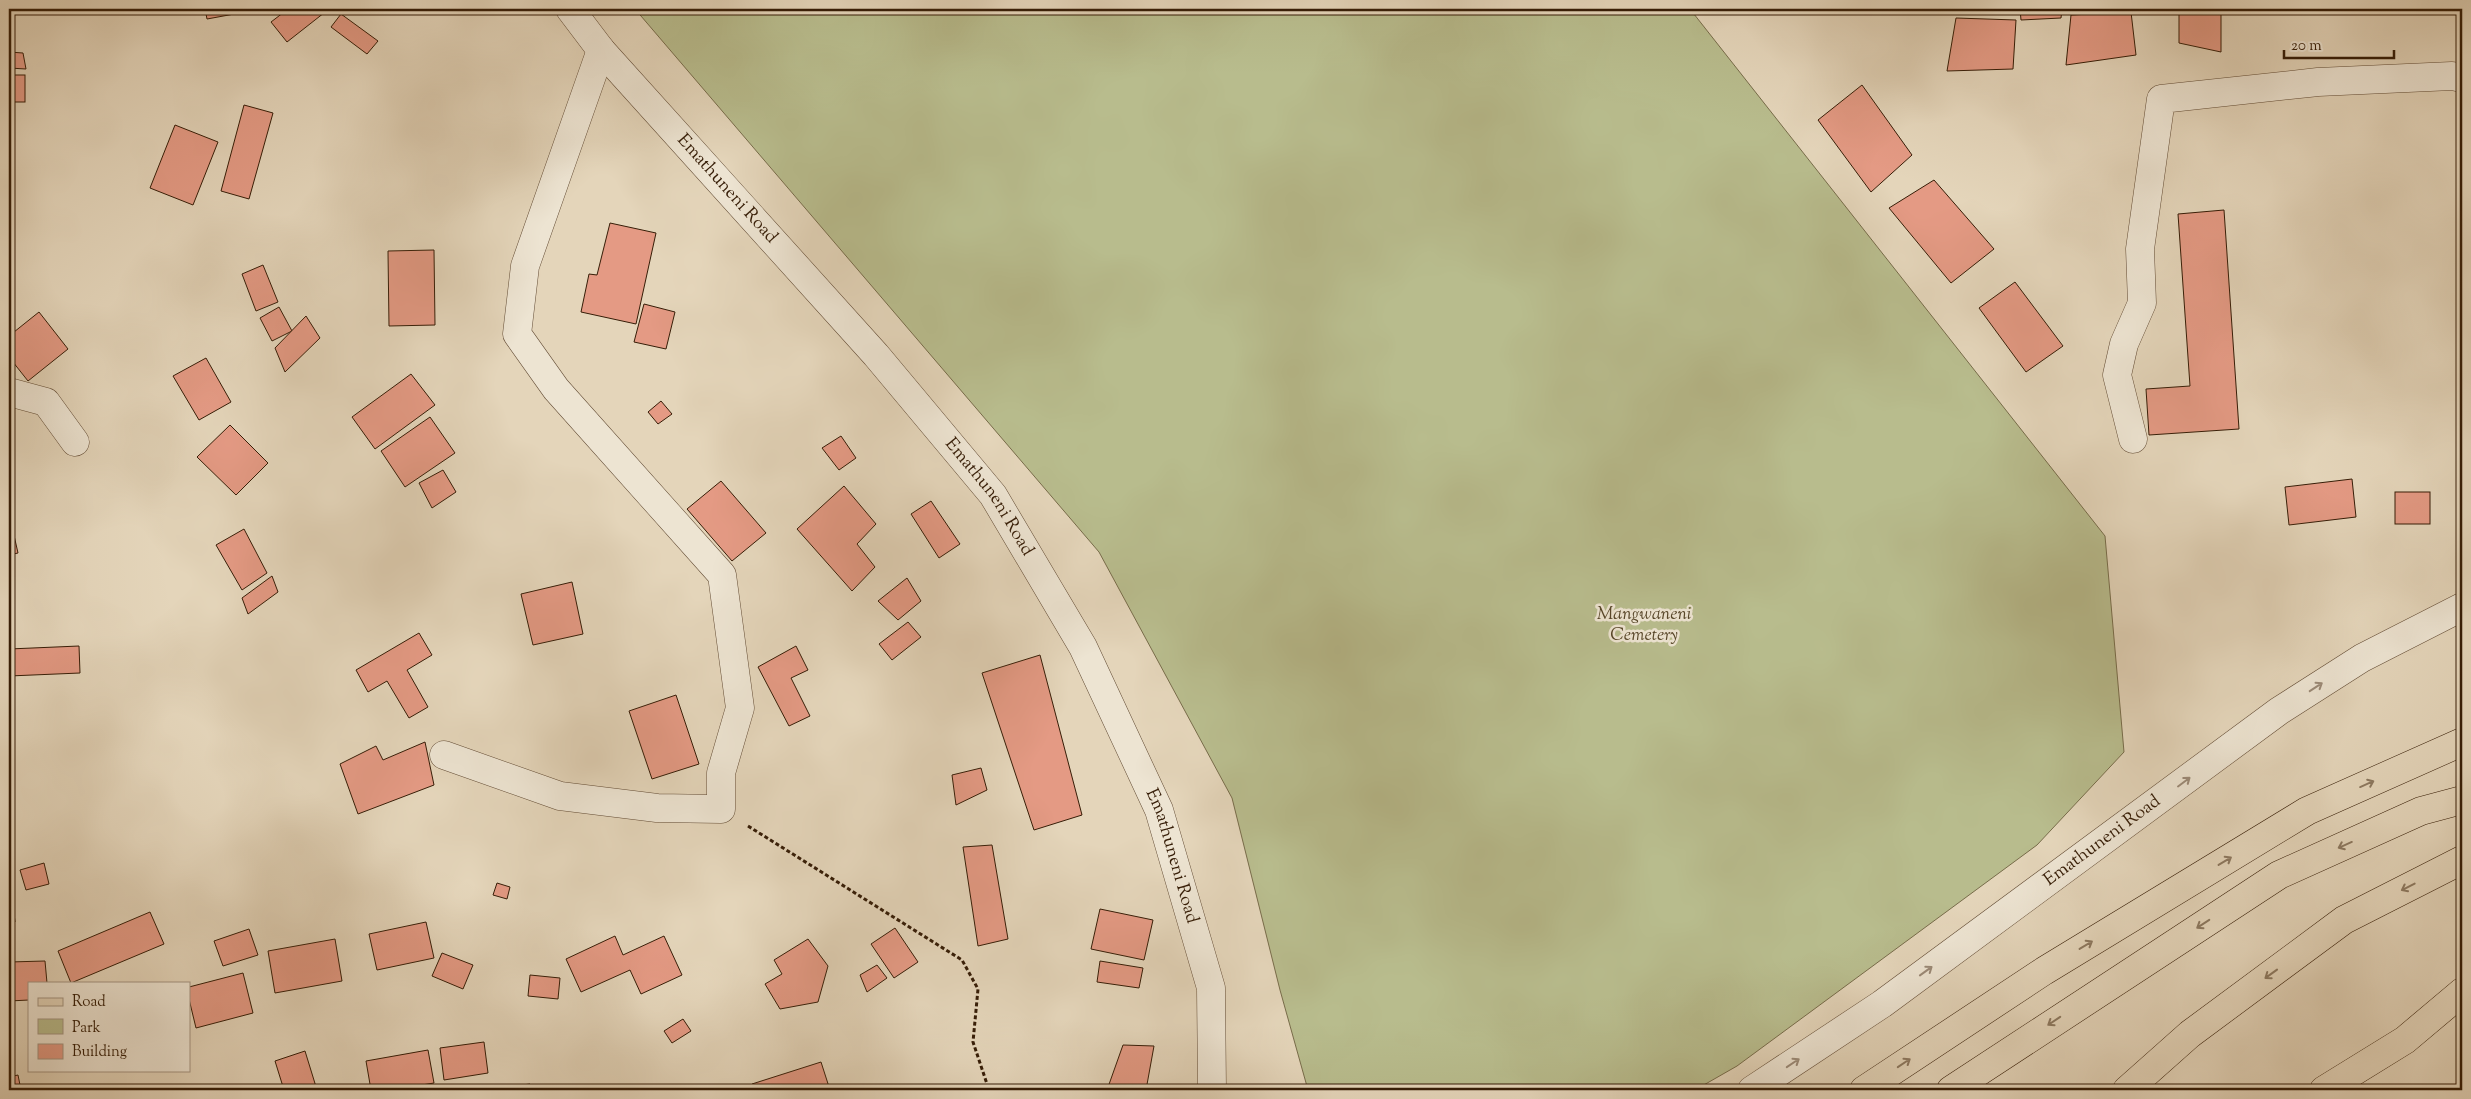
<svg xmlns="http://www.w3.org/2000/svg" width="2471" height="1099" font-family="'Sorts Mill Goudy',serif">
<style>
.green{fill:#b8bc8d;stroke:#776c4a}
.building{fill:#e49a84;stroke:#361d07}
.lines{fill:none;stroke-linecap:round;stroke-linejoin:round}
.minor-casing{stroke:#624b34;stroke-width:29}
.major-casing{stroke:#361d07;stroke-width:29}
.highway-casing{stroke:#361d07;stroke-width:29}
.path{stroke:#361d07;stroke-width:3;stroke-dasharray:4 2.5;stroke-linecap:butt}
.minor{stroke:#ede4d2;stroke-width:28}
.major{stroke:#e4d5ba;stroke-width:28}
.highway{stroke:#e4d5ba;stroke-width:28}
.oneway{stroke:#9b8a77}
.oneway2{stroke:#8d7960}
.labels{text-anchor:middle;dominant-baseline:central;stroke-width:5;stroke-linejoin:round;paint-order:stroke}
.street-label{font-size:18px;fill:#361d07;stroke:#ede4d2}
.park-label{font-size:18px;font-style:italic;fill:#564528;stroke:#ede4d2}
</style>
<rect width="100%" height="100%" fill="#e4d5ba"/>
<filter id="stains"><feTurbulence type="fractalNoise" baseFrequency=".004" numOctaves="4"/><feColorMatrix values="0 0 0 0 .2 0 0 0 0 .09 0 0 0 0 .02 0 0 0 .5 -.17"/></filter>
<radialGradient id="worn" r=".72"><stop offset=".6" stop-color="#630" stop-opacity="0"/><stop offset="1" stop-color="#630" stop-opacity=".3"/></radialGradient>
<!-- green -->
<path class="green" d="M635,9H1690L2105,536L2124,752L2037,845L1737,1066L1695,1090H1308L1280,990L1232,798L1099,552Z"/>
<!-- building -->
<g class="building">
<path d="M205,9H256V10L207,19Z"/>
<path d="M288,9H329L287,42L271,22Z"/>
<path d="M2020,9H2062L2061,18L2021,20Z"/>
<path d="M2179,9H2221V52L2179,43Z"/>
<path d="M2131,12L2136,55L2066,65L2071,15Z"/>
<path d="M341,14L378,41L367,54L331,27Z"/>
<path d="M1956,18L2016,20L2013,69L1947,71Z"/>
<path d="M9,52L23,53L26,69L9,68Z"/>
<rect x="9" y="75" width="16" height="27"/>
<path d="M1862,85L1912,155L1871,192L1818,120Z"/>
<path d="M244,105L273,113L249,199L221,191Z"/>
<path d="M175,125L218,142L193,205L150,188Z"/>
<path d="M1934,180L1994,249L1951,283L1889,208Z"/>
<path d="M2224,210L2239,429L2149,435L2146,389L2190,386L2178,214Z"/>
<path d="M610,223L656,233L636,324L581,312L589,274L597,275Z"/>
<path d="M434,250L435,325L389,326L388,251Z"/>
<path d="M263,265L278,302L256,311L242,274Z"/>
<path d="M2015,282L2063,346L2026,372L1979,308Z"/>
<path d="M644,304L675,312L666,349L634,342Z"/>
<path d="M279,307L292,331L272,341L260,318Z"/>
<path d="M39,312L68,349L28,381L9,357V336Z"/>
<path d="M306,316L320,338L285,372L275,348Z"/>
<path d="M206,358L231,402L199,420L173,376Z"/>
<path d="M411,374L435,405L375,449L352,417Z"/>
<path d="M661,401L672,414L658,424L648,412Z"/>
<path d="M430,417L455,453L405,487L381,451Z"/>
<path d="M230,425L268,463L236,495L197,457Z"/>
<path d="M841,436L856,458L839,470L822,448Z"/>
<path d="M443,470L456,492L432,508L419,483Z"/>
<path d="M2352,479L2356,517L2289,525L2285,487Z"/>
<path d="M721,481L766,533L732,561L687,509Z"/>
<path d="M844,486L876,524L857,544L875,567L852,591L797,529Z"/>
<rect x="2395" y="492" width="35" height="32"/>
<path d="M931,501L960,544L939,558L911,514Z"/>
<path d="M244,529L267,573L242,590L216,545Z"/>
<path d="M13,531L18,553L9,555V532Z"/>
<path d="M272,576L278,592L248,614L242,598Z"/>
<path d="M907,578L921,601L898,620L878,601Z"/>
<path d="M572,582L583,634L533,645L521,594Z"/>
<path d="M908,622L921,637L892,660L879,644Z"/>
<path d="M419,633L432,655L407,670L428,707L409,718L387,681L368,692L356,670Z"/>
<path d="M79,646L80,673L9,676V649Z"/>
<path d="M796,646L808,670L791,678L810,716L789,726L758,667Z"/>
<path d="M1040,655L1082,815L1034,830L982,673Z"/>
<path d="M676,695L699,764L652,779L629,711Z"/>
<path d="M425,742L434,785L358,814L340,764L376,746L383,760Z"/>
<path d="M981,768L987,790L956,805L952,775Z"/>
<path d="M992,845L1008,939L978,946L963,847Z"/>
<path d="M44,863L49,884L26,890L20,870Z"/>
<path d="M9,869L15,922L9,923Z"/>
<path d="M497,883L510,887L507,899L493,895Z"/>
<path d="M1100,909L1153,920L1144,960L1091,949Z"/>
<path d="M150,912L164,944L71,983L58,951Z"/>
<path d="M426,922L434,958L377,970L369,934Z"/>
<path d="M895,928L918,962L894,978L871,944Z"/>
<path d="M249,929L258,955L223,966L214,941Z"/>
<path d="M615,936L623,955L664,936L682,975L641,994L630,970L581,992L566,959Z"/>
<path d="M335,939L342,981L275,993L268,951Z"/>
<path d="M808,939L828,966L818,1002L780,1009L765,984L782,974L774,960Z"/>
<path d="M442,953L473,965L463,989L432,976Z"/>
<path d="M45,961L47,983H29V1000L9,1001V962Z"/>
<path d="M1100,961L1143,968L1139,988L1097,982Z"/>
<path d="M877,965L887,978L867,992L860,975Z"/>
<path d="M243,973L253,1013L196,1028L189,999V987Z"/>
<path d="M530,975L560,978L558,999L528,996Z"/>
<path d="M683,1019L691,1031L672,1043L664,1031Z"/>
<path d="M484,1042L488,1073L444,1080L440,1048Z"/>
<path d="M1123,1045L1154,1046L1146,1090H1107Z"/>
<path d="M428,1050L434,1083L391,1090H371L366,1061Z"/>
<path d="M305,1051L317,1090H284L275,1061Z"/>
<path d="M821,1062L830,1090H754L752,1084Z"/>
<path d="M18,1075L21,1090H9V1077Z"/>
<path d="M530,1084L531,1090H482Z"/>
</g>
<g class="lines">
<!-- minor casing -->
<g class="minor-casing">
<g id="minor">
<path id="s1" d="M570,9L601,50L876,355L993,495L1083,647L1159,810L1211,988L1212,1090"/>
<path d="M9,392L46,402L75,442"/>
<path d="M2133,439L2117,375L2124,344L2142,303L2140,249L2161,99L2318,82L2452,76L2462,78"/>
<path d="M444,755L560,796L657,808L721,809V773L740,708L722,575L556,389L517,334L525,266L601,50"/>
<path id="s2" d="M1752,1090L1882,1004L2279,711L2362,658L2462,607"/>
</g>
</g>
<!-- major casing -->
<g class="major-casing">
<path id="major" d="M2324,1090L2405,1040L2462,992"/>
</g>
<!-- highway casing -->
<g class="highway-casing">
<g id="highway">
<path d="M1864,1090L2044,971L2307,811L2462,742"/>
<path d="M1951,1090L2279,875L2421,811L2462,800"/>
<path d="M2127,1090L2190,1034L2344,920L2462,860"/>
</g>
</g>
<!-- path -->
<path class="path" d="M748,826L962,960L978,989L973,1042L989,1090"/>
<!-- minor -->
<use href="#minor" class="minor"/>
<!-- major -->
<use href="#major" class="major"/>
<!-- highway -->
<use href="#highway" class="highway"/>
</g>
<!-- one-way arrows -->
<defs><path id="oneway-shaft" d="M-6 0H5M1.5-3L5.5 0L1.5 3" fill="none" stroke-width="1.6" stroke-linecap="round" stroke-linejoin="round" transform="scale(1.25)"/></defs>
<g class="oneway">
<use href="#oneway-shaft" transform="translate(2316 687) rotate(-33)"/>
<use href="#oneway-shaft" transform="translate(2184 782) rotate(-37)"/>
<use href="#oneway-shaft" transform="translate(1926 971) rotate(-36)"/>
<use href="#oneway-shaft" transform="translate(1793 1063) rotate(-34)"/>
</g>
<g class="oneway2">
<use href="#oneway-shaft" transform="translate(2367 784) rotate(-24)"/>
<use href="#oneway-shaft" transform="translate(2345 845) rotate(156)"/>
<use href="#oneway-shaft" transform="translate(2225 861) rotate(-31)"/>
<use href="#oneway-shaft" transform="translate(2408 887) rotate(153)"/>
<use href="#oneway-shaft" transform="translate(2203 924) rotate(147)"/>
<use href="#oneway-shaft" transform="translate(2086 945) rotate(-31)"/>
<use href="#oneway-shaft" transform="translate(2271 974) rotate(144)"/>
<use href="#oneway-shaft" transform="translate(2054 1021) rotate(146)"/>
<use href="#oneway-shaft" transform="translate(1904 1063) rotate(-34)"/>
</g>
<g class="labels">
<!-- street labels -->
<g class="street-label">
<text stroke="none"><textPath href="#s1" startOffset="239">Emathuneni Road</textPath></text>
<text stroke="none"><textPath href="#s1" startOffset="644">Emathuneni Road</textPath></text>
<text stroke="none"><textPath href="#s2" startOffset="430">Emathuneni Road</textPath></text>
<text stroke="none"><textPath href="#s1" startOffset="1049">Emathuneni Road</textPath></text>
</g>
<!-- park labels -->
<g class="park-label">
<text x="1644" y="615">Mangwaneni<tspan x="1644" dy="21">Cemetery</tspan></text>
</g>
</g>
<!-- margin -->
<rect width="2471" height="1099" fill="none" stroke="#e4d5ba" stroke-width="30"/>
<rect x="10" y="10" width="2451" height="1079" fill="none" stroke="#361d07" stroke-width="2.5"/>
<rect x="15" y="15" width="2441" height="1069" fill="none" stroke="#361d07"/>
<!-- legend -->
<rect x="28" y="982" width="162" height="90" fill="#ede4d2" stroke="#a49481"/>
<rect x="38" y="998" width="25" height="8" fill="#e4d5ba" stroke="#a49481"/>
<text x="72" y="1006" font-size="15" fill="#361d07">Road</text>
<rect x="38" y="1019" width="25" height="15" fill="#b8bc8d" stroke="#a49481"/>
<text x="72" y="1032" font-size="15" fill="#361d07">Park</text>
<rect x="38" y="1044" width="25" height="15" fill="#e49a84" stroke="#a49481"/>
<text x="72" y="1056" font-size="15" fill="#361d07">Building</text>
<!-- scale -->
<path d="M2284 50v8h110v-8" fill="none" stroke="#361d07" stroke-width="2.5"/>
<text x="2291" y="50" font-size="15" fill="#361d07" stroke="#ede4d2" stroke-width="4" paint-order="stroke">20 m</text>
<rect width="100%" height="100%" filter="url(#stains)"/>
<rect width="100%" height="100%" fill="url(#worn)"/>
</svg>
